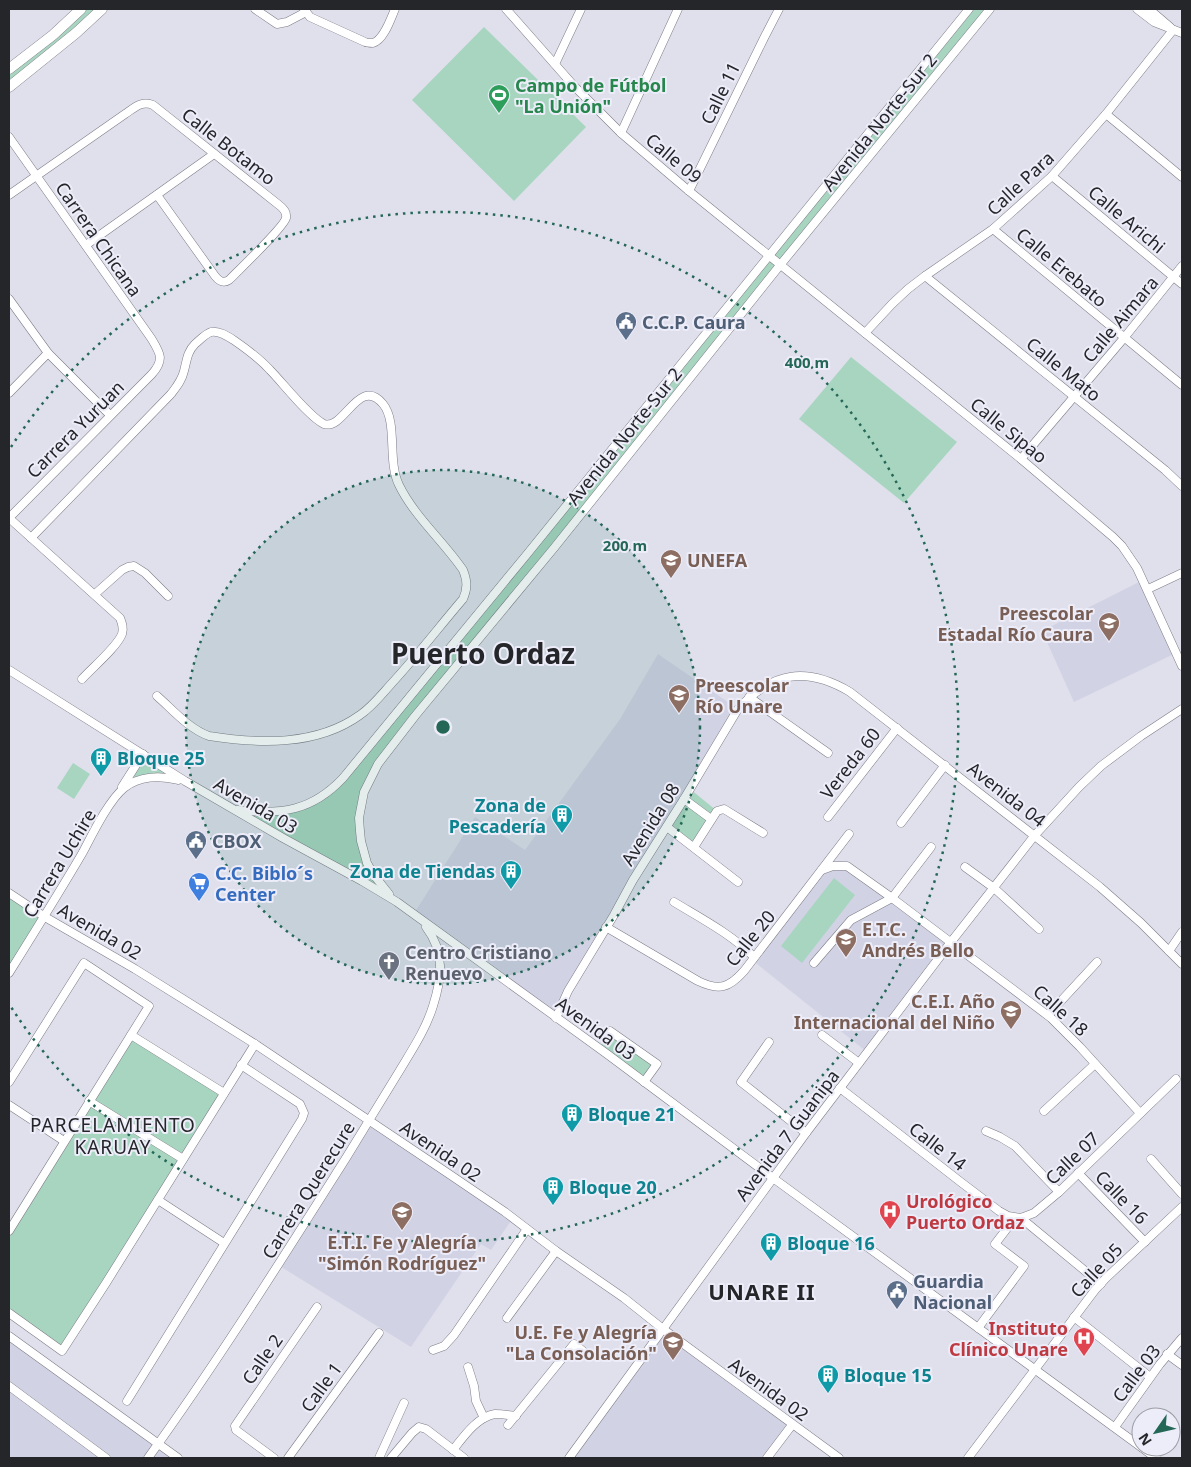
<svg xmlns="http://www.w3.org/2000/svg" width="1191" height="1467" font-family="'Noto Sans',sans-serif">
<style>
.built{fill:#d2d2e5}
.green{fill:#a8d5c0}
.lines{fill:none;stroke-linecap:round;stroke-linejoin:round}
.minor-casing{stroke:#7d7d88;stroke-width:9}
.tertiary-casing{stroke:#7d7d88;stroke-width:11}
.minor{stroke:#fff;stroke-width:8}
.tertiary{stroke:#fff;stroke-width:10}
.ring{fill:none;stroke:#246757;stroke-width:2.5;stroke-dasharray:2.5 5}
.labels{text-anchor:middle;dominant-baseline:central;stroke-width:4;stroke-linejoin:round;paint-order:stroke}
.leisure-label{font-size:18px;font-weight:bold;fill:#27864d;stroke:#ededf9;text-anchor:start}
.street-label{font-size:18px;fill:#25262a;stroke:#ededf9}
.service-label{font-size:18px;font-weight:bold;fill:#4e5e75;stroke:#ededf9;text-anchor:start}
.education-label{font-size:18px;font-weight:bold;fill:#785e54;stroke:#ededf9;text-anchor:start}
.culture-label{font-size:18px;font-weight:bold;fill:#0d838f;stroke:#ededf9;text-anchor:start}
.shop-label{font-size:18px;font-weight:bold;fill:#366cbe;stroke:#ededf9;text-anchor:start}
.worship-label{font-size:18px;font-weight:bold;fill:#5b616d;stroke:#ededf9;text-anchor:start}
.health-label{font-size:18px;font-weight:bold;fill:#be3a42;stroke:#ededf9;text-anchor:start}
.neighbourhood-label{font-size:19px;letter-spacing:1px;fill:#25262a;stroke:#ededf9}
.district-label{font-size:22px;font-weight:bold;letter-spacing:1px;fill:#25262a;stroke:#ededf9}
.town-label{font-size:28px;font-weight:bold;fill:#25262a;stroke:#ededf9}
.centre{fill:#246757;stroke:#ededf9;stroke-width:2.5}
.ring-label{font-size:15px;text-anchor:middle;font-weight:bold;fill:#246757;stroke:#ededf9;stroke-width:4;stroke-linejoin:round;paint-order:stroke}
</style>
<rect width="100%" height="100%" fill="#dfe0ec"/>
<!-- built -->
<g class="built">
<path d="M1143,580L1176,653L1074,702L1042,631Z"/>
<path d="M658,654L738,709L614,906V914L556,1018L413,915L475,817L525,850L620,719Z"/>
<path d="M847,866L951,942L867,1052L752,960L822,870Z"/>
<path d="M369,1121L513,1218L491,1250L481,1244L411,1347L278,1265Z"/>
<path d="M663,1329L792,1425L767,1458H569Z"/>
<path d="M9,1336L178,1458H9Z"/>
</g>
<!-- green -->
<g class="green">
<path d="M81,9H102L9,87V69Z"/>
<path d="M969,9H990L476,644L370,778L359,818L367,863L397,902L234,809L282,811L326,793Z"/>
<path d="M484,27L586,127L514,201L412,100Z"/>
<path d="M851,357L957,442L904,503L799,419Z"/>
<path d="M143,754L185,781L167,777L125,787Z"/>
<path d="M73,763L90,774L74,799L57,788Z"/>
<path d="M690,789L717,811L694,847L667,827Z"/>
<path d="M834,878L855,895L802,963L781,946Z"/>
<path d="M9,893L44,915L9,971Z"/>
<path d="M610,1031L657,1064L644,1082L599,1048Z"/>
<path d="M131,1035L224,1093L62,1351L9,1313V1232Z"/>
</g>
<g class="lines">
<!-- minor casing -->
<g class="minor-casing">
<g id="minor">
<path d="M255,9L277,24L287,22L306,12"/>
<path d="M304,9L310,17L365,42C367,43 372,43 373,43C384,40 391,18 395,9"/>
<path d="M506,9L574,86L621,133L689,191L1021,459L1113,537L1122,546L1137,568L1182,666"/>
<path d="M1137,9L1154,22L1182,33"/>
<path d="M1149,9L1170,27"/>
<path d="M555,64L581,9"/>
<path d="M1106,114L1182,177"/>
<path d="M621,133L678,9"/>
<path d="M9,137L151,338C160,353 165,359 152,374L9,518"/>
<path d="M1052,176L1182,284"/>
<path d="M689,191L764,38L779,9"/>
<path d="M9,195L125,114C134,108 142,100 153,105L279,205C283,208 287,213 286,218C284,227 238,271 229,280C223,284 219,281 215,276L157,195"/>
<path d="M993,229L1182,385"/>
<path d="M86,245L214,154"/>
<path d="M925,276L1165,470L1182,486"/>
<path d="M9,299L48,353L110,415"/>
<path d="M865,333L892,304L908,289L925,276L993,229L1052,176L1106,114L1173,30"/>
<path d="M9,393L48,353"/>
<path d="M1021,459L1124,338L1182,266"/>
<path d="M9,518L120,618C122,623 124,628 122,634C117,647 92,668 82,679"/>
<path d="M31,538L171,394C177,386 182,380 184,371C187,360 187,352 195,344C200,340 205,334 211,332C219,330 229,337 235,341C248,350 260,359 270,370C282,382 310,418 324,424C344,431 359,375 383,404C398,422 387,461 399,485C414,516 444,542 463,570C467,580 468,588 463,599C439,627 417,656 392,683C382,694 372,707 360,715C317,746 259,744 209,736C189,729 173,710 157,696"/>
<path d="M1148,589L1182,573"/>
<path d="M95,594L122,570L128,567L134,566L145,573L168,596"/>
<path d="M9,670L185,781L283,838L362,881L397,902L607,1054L773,1178L1141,1447"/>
<path d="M749,697L828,753"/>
<path d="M122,787L143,754"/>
<path d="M684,799L711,819"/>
<path d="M238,810C281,815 312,811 343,778L528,553L969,9"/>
<path d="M828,817L897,728"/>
<path d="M901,823L945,765"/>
<path d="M667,827L738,882"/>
<path d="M694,847L717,811L724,809L763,833"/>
<path d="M965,867L994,888L1039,929"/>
<path d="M822,870L833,866H847L892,898L1051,1018L1080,1047L1140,1113"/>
<path d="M9,893L45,917L135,969L255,1044L449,1174L505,1212L556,1251L624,1298L663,1329L839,1458"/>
<path d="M389,894L373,874L367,863L361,841L360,831L359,818L364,792L378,764L415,716L554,548L781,264L990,9"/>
<path d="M674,902C702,919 731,934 754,957"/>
<path d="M606,927L698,981C719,991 729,988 744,971L849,834"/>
<path d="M1169,951L1182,932"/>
<path d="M814,963L851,920L892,898L931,847"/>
<path d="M9,973C34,933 59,893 83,852C92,835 109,800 124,788C139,776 160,775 178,780"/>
<path d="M1048,1015L1097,962"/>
<path d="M556,1018L568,991L614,915L633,880L684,799L738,709C772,672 806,666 850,692L1100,887L1141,923L1182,964"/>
<path d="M610,1031L657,1064L644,1082"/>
<path d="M131,1035L224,1093"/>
<path d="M822,1035L859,1063"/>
<path d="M769,1042L741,1082L806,1133"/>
<path d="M9,1082L84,963L149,1006L9,1231"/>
<path d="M840,1088L962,1183L999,1211L1008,1216L1021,1218L1034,1213L1059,1192L1176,1079"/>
<path d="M89,1101L183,1159"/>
<path d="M9,1105L64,1141"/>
<path d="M1044,1111L1095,1064"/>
<path d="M986,1131L1000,1137L1015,1146L1059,1192"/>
<path d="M1151,1159L1182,1194"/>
<path d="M1078,1173L1145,1242"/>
<path d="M158,1200L224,1243"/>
<path d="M1021,1218L1101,1284"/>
<path d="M9,1313L62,1351L106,1283L255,1044"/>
<path d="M1074,1317L1150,1377"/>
<path d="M507,1318L556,1251"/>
<path d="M978,1328L1024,1266L995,1244L1015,1218"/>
<path d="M9,1336L178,1458"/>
<path d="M433,1350L444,1346L454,1335L527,1229"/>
<path d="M1167,1354L1182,1365"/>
<path d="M468,1367L474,1386L476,1401L484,1418"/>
<path d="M9,1386L106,1458"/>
<path d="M127,1401L302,1119L304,1113L300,1104L241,1065"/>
<path d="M508,1425L574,1344L583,1351"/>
<path d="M1115,1427L1160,1364L1182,1338"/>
<path d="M1141,1447L1156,1458"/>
<path d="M453,1450C464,1436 477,1417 495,1414C502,1414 509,1415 516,1416"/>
<path d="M148,1458C218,1361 282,1259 346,1158C364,1129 382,1099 400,1070C412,1050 426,1029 433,1006C442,978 445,952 426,927"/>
<path d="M274,1458L236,1430L235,1426L317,1307"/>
<path d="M288,1458L379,1333"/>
<path d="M379,1458L404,1403"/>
<path d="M391,1458L412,1433L419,1427L426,1429L464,1458"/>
<path d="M569,1458L806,1133L951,942L1035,835L1079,787L1101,766L1141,736L1182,709"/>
<path d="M767,1458L792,1425"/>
<path d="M968,1458L1095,1290L1106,1278L1182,1207"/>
</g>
</g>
<!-- tertiary casing -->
<g class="tertiary-casing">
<g id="tertiary">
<path d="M9,69L53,35L81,9"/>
<path d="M9,87L76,33L102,9"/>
</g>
</g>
<!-- minor -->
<use href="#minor" class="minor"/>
<!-- tertiary -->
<use href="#tertiary" class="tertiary"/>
</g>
<!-- distance rings -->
<circle cx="443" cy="727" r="257" fill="#246757" fill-opacity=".12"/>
<g class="ring">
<circle cx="443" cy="727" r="257"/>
<path d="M11 447A515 515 0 1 1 11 1007"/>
</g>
<!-- icons -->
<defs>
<g id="stadium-pin" transform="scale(1.125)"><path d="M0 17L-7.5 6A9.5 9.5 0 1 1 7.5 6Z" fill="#2e9e5b" stroke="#ededf9"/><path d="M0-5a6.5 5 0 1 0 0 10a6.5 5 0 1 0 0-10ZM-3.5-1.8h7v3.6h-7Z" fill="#fff"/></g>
<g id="civic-pin" transform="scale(1.125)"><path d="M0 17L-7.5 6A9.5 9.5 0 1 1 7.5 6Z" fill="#5c6f8a" stroke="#ededf9"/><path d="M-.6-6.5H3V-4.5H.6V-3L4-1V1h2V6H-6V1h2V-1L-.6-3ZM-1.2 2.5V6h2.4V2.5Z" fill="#fff"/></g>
<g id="university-pin" transform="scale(1.125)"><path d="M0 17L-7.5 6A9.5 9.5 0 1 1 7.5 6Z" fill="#8d6e63" stroke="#ededf9"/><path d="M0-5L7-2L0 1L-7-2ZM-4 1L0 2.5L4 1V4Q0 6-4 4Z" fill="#fff"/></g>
<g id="school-pin" transform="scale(1.125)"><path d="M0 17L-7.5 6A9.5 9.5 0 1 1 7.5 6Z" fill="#8d6e63" stroke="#ededf9"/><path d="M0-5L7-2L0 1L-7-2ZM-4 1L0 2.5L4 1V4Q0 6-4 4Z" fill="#fff"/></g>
<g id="building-pin" transform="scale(1.125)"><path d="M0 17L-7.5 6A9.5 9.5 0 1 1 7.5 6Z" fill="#0f9aa8" stroke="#ededf9"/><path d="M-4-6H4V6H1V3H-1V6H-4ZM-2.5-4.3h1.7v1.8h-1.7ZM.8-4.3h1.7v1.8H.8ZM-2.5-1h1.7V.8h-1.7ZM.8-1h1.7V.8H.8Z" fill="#fff"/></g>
<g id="supermarket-pin" transform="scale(1.125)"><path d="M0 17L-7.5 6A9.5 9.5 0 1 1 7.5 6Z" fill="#3f7fe0" stroke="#ededf9"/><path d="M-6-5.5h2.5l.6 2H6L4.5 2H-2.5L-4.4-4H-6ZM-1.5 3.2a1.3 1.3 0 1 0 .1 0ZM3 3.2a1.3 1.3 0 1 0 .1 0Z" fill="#fff"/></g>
<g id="church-pin" transform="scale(1.125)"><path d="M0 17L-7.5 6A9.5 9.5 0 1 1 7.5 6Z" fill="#6b7280" stroke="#ededf9"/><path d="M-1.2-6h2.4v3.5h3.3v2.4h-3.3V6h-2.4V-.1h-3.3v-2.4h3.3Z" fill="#fff"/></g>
<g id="hospital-pin" transform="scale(1.125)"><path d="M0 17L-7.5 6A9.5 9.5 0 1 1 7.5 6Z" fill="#e0444e" stroke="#ededf9"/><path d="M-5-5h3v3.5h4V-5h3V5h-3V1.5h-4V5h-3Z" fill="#fff"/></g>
</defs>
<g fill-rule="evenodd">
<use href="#stadium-pin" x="499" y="95"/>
<use href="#civic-pin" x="626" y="322"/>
<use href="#university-pin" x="671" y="560"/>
<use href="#school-pin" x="1109" y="623"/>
<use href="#school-pin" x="679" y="695"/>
<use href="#building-pin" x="101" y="758"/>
<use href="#building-pin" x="562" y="815"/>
<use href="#civic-pin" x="196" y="841"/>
<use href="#building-pin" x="511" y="871"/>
<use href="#supermarket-pin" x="199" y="883"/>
<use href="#university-pin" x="846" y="939"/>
<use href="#church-pin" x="389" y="962"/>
<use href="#school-pin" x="1011" y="1011"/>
<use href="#building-pin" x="572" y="1114"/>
<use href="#building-pin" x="553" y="1187"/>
<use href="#hospital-pin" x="890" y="1211"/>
<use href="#school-pin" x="402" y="1212"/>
<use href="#building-pin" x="771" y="1243"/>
<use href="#civic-pin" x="897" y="1291"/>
<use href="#hospital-pin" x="1084" y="1338"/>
<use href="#school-pin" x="673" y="1342"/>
<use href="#building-pin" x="828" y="1375"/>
</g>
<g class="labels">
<!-- leisure labels -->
<g class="leisure-label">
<text x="515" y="85">Campo de Fútbol<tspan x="515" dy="21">"La Unión"</tspan></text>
</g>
<!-- street labels -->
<g class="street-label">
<text transform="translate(720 93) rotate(-64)">Calle 11</text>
<text transform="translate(879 122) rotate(-51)">Avenida Norte-Sur 2</text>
<text transform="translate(229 146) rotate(38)">Calle Botamo</text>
<text transform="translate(674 158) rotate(40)">Calle 09</text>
<text transform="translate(1020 183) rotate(-43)">Calle Para</text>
<text transform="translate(1127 219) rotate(40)">Calle Arichi</text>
<text transform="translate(99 239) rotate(55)">Carrera Chicana</text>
<text transform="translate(1062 267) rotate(40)">Calle Erebato</text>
<text transform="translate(1120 319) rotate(-50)">Calle Aimara</text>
<text transform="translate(1064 369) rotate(39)">Calle Mato</text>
<text transform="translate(75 429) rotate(-45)">Carrera Yuruan</text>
<text transform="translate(1009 430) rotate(39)">Calle Sipao</text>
<text transform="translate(624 436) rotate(-51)">Avenida Norte-Sur 2</text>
<text transform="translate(850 763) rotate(-52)">Vereda 60</text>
<text transform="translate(1007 794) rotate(38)">Avenida 04</text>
<text transform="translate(256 805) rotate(30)">Avenida 03</text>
<text transform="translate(650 824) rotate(-58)">Avenida 08</text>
<text transform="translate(59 863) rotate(-59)">Carrera Uchire</text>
<text transform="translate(100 931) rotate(30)">Avenida 02</text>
<text transform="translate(750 938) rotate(-51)">Calle 20</text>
<text transform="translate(1061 1010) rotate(42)">Calle 18</text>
<text transform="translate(596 1028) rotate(36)">Avenida 03</text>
<text transform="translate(787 1135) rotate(-53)">Avenida 7 Guanipa</text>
<text transform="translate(938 1146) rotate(38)">Calle 14</text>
<text transform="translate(441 1151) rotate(34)">Avenida 02</text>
<text transform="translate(1072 1158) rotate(-44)">Calle 07</text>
<text transform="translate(308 1190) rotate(-58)">Carrera Querecure</text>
<text transform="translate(1122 1197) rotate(46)">Calle 16</text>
<text transform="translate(1096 1270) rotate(-47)">Calle 05</text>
<text transform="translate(262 1359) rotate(-55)">Calle 2</text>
<text transform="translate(1136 1373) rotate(-53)">Calle 03</text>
<text transform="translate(321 1387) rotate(-54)">Calle 1</text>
<text transform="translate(769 1389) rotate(36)">Avenida 02</text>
</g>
<!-- service labels -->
<g class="service-label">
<text x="642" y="322">C.C.P. Caura</text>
<text x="212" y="841">CBOX</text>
<text x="913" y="1281">Guardia<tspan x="913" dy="21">Nacional</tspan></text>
</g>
<!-- education labels -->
<g class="education-label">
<text x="687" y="560">UNEFA</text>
<text x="1093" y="613" text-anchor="end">Preescolar<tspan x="1093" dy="21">Estadal Río Caura</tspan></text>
<text x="695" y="685">Preescolar<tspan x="695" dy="21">Río Unare</tspan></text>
<text x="862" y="929">E.T.C.<tspan x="862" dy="21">Andrés Bello</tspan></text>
<text x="995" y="1001" text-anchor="end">C.E.I. Año<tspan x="995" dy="21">Internacional del Niño</tspan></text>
<text x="402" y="1242" text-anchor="middle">E.T.I. Fe y Alegría<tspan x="402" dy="21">"Simón Rodríguez"</tspan></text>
<text x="657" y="1332" text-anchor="end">U.E. Fe y Alegría<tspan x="657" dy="21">"La Consolación"</tspan></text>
</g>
<!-- culture labels -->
<g class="culture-label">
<text x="117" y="758">Bloque 25</text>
<text x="546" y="805" text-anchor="end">Zona de<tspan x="546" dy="21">Pescadería</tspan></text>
<text x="495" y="871" text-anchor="end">Zona de Tiendas</text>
<text x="588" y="1114">Bloque 21</text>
<text x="569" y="1187">Bloque 20</text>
<text x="787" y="1243">Bloque 16</text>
<text x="844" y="1375">Bloque 15</text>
</g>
<!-- shop labels -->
<g class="shop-label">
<text x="215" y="873">C.C. Biblo´s<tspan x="215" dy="21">Center</tspan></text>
</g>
<!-- worship labels -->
<g class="worship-label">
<text x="405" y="952">Centro Cristiano<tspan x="405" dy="21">Renuevo</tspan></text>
</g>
<!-- health labels -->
<g class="health-label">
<text x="906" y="1201">Urológico<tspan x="906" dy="21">Puerto Ordaz</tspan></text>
<text x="1068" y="1328" text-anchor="end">Instituto<tspan x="1068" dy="21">Clínico Unare</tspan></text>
</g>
<!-- neighbourhood labels -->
<g class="neighbourhood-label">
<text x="113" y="1125">PARCELAMIENTO<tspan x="113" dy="22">KARUAY</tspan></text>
</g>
<!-- district labels -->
<g class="district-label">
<text x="762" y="1291">UNARE II</text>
</g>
<!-- town labels -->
<g class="town-label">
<text x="483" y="653">Puerto Ordaz</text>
</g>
</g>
<circle cx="443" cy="727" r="8" class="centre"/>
<g class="ring-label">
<text x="807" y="368">400 m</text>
<text x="625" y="551">200 m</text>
</g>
<!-- border -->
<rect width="1191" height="1467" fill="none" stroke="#25262a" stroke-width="20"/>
<!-- north arrow -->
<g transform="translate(1156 1432) rotate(236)"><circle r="24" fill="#ededf9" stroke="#9d9da6"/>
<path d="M0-4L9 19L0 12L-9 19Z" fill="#246757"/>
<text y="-8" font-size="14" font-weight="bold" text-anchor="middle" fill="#25262a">N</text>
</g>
</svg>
